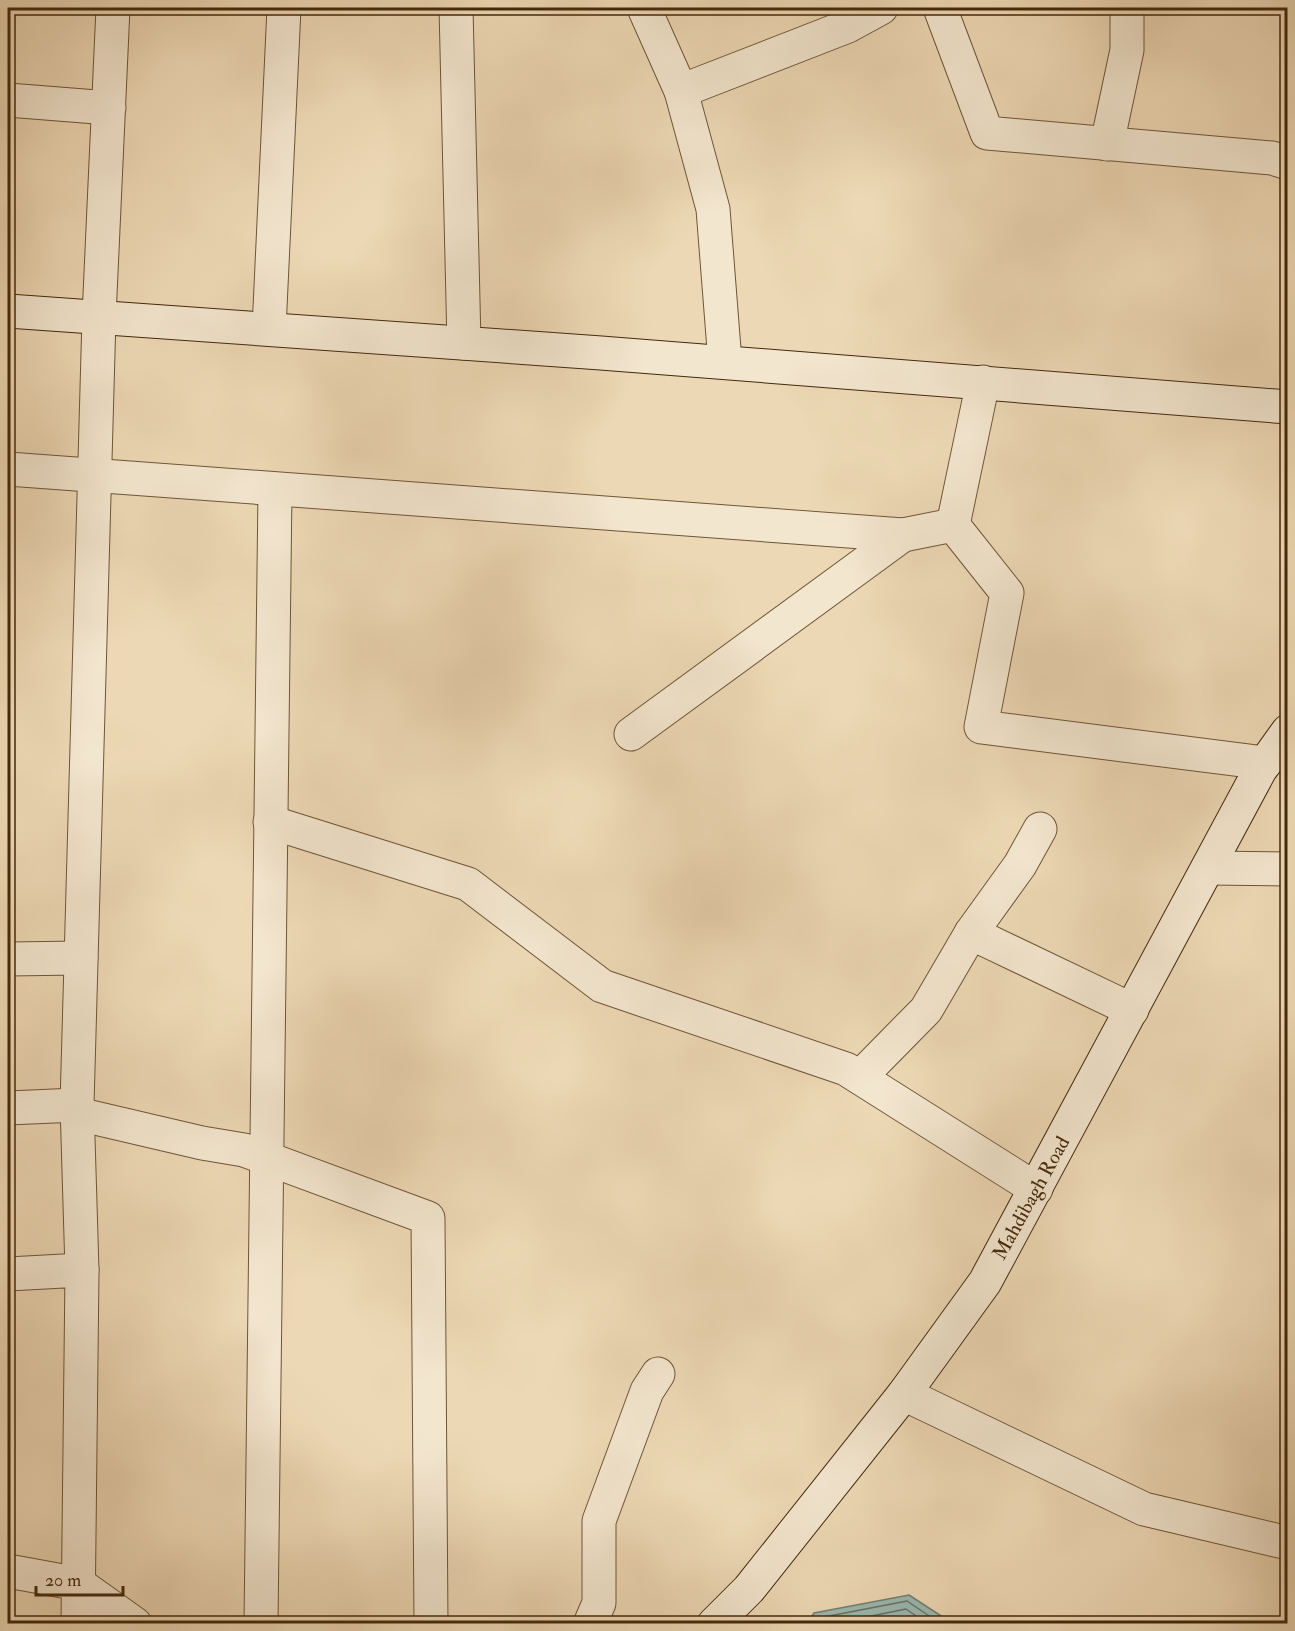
<svg xmlns="http://www.w3.org/2000/svg" width="1295" height="1631" font-family="'IM FELL Double Pica',serif">
<style>
.water{fill:#9ab9b3;stroke:#777f70;stroke-width:1.5}
.lines{fill:none;stroke-linecap:round;stroke-linejoin:round}
.shore{stroke:#6e715f;stroke-width:1.5}
.street-casing{stroke:#6e5536;stroke-width:35}
.secondary-casing{stroke:#43290b;stroke-width:35}
.street{stroke:#f3e6cf;stroke-width:33}
.secondary{stroke:#f3e6cf;stroke-width:33}
.labels{text-anchor:middle;dominant-baseline:central;stroke-width:4.5;stroke-linejoin:round;paint-order:stroke}
.street-label{font-size:20px;fill:#43290b;stroke:#f3e6cf}
</style>
<rect width="100%" height="100%" fill="#edd8b5"/>
<filter id="stains"><feTurbulence type="fractalNoise" baseFrequency=".00333" numOctaves="4"/><feColorMatrix values="0 0 0 0 .2 0 0 0 0 .09 0 0 0 0 .02 0 0 0 .5 -.17"/></filter>
<radialGradient id="worn" r=".72"><stop offset=".6" stop-color="#630" stop-opacity="0"/><stop offset="1" stop-color="#630" stop-opacity=".3"/></radialGradient>
<!-- water -->
<path class="water" d="M909,1595L952,1623H807L814,1613Z"/>
<g class="lines">
<!-- shore -->
<g class="shore">
<path d="M814,1624L819,1618L907,1601L941,1624"/>
<path d="M832,1624L906,1609L928,1624"/>
</g>
<!-- street casing -->
<g class="street-casing">
<g id="street">
<path d="M456,8L464,343"/>
<path d="M644,8L681,91L713,209L725,362"/>
<path d="M940,8L987,133L1272,158L1288,163"/>
<path d="M681,91L848,26L881,8"/>
<path d="M8,100L109,108"/>
<path d="M1107,144L1127,50V8"/>
<path d="M269,329L284,8"/>
<path d="M8,469L903,535L631,734"/>
<path d="M953,525L1007,593L981,727L1265,763"/>
<path d="M903,535L953,525L983,382"/>
<path d="M270,822L468,884L602,986L846,1069L1036,1189"/>
<path d="M1208,868L1288,869"/>
<path d="M971,933L1132,1010"/>
<path d="M8,959L81,958"/>
<path d="M860,1077L926,1010L971,933L1020,865L1040,829"/>
<path d="M8,1108L77,1105"/>
<path d="M78,1114L202,1143L244,1150L428,1218L431,1624"/>
<path d="M82,1270L77,1105L99,317L113,8"/>
<path d="M8,1274L82,1270L78,1624"/>
<path d="M904,1394L1144,1509L1288,1543"/>
<path d="M8,1571L79,1584L135,1624"/>
<path d="M261,1624L275,490"/>
<path d="M590,1624L599,1603V1521L647,1391L658,1374"/>
</g>
</g>
<!-- secondary casing -->
<g class="secondary-casing">
<g id="secondary">
<path d="M8,311L601,353L1288,407"/>
<path d="M714,1624L749,1589L904,1394L985,1282L1260,770L1288,731"/>
</g>
</g>
<!-- street -->
<use href="#street" class="street"/>
<!-- secondary -->
<use href="#secondary" class="secondary"/>
</g>
<g class="labels">
<!-- street labels -->
<g class="street-label">
<text transform="translate(1031 1198) rotate(-61)">Mahdibagh Road</text>
</g>
</g>
<!-- margin -->
<rect width="1295" height="1631" fill="none" stroke="#edd8b5" stroke-width="30"/>
<rect x="9" y="9" width="1277" height="1613" fill="none" stroke="#43290b" stroke-width="3"/>
<rect x="15" y="15" width="1265" height="1601" fill="none" stroke="#43290b" stroke-width="1.5"/>
<!-- scale -->
<path d="M36 1586v9h87v-9" fill="none" stroke="#43290b" stroke-width="3"/>
<text x="45" y="1586" font-size="18" fill="#43290b" stroke="#f3e6cf" stroke-width="4.5" paint-order="stroke">20 m</text>
<rect width="100%" height="100%" filter="url(#stains)"/>
<rect width="100%" height="100%" fill="url(#worn)"/>
</svg>
